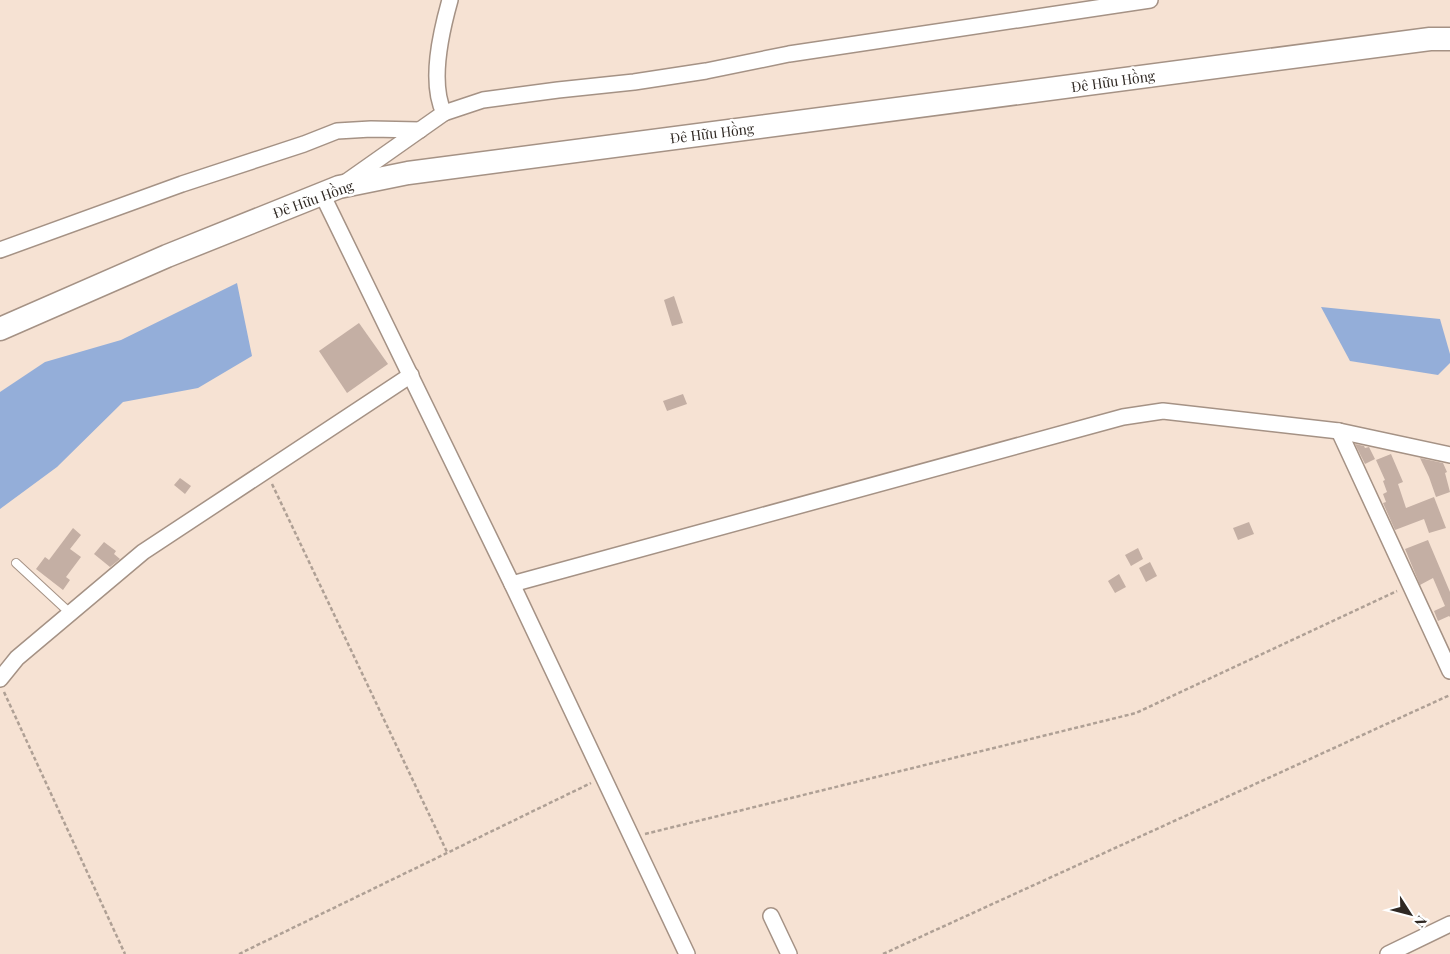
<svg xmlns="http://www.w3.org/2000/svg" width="1450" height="954" font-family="'Playfair Display',serif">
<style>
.water{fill:#94aed9}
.building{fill:#c4afa4}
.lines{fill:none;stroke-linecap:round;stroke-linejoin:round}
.lane-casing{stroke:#a59285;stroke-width:10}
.street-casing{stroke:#a59285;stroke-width:18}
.primary-casing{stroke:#a59285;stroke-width:25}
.path{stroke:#afa095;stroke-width:2.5;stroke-dasharray:4 2.5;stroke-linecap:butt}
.lane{stroke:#fff;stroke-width:8}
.street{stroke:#fff;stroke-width:15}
.primary{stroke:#fff;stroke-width:22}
.labels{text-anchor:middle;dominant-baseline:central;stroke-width:5;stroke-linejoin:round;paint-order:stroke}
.street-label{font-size:14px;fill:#2f2823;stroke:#fff}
</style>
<rect width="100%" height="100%" fill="#f6e2d3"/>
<!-- water -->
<g class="water">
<path d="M237,283L252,356L198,388L123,402L57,467L0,509V392L45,362L121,340Z"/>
<path d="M1321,307L1440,319L1450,354V363L1438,375L1350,361Z"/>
</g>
<!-- building -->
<g class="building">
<path d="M674,296L683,323L672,326L664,300Z"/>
<path d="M359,323L388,364L347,393L319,351Z"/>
<path d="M683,394L687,404L667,411L663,401Z"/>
<path d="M1355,444L1364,446L1365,448L1369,447L1375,459L1365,464Z"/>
<path d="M1391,454L1403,482L1398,484L1406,508L1434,497L1446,528L1429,533L1424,519L1395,530L1383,503L1386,502L1383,494L1387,492L1383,481L1385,480L1376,460Z"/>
<path d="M1420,458L1443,463L1447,472L1445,473L1450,492L1436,497L1429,477Z"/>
<path d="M180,478L191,486L185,494L174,485Z"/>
<path d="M1249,522L1254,534L1238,540L1233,528Z"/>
<path d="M73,528L81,535L70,549L81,557L66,577L70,580L63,590L36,569L45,557L49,560Z"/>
<path d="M1428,540L1450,592V617L1449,616L1438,621L1434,611L1445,606L1433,578L1420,585L1405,549Z"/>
<path d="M104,542L116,551L114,554L120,559L110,567L94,554Z"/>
<path d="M1138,548L1143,559L1131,566L1125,555Z"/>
<path d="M1150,562L1157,576L1146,582L1139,568Z"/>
<path d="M1119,574L1126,587L1115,593L1108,581Z"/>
</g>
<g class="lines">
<!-- lane casing -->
<g class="lane-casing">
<path id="lane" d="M16,563L70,613"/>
</g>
<!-- street casing -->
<g class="street-casing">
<g id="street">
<path d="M444,113L483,100L558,90L634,82L706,71L789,54L1150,0"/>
<path d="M346,182L444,113C429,82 441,32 450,0"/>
<path d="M322,194L512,584L687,954"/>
<path d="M0,250L182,184L304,144L337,131L371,129L420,130"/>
<path d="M1339,431L1450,671"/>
<path d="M512,584L1123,417L1163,411L1339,431L1450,455"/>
<path d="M0,679L17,658L143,552L411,375"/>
<path d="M771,916L789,954"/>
<path d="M1388,954L1450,924"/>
</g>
</g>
<!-- primary casing -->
<g class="primary-casing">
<path id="primary" d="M0,329L167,256L339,187L408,173L1430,39H1450"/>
</g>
<!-- path -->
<g class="path">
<path d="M272,484L447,852"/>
<path d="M4,692L125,954"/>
<path d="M645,834L1136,713L1397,591"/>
<path d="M239,954L591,783"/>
<path d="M883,954L1450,695"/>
</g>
<!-- lane -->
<use href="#lane" class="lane"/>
<!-- street -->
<use href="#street" class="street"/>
<!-- primary -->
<use href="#primary" class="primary"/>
</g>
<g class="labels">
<!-- street labels -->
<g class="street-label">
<text transform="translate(1113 81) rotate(-8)">Đê Hữu Hồng</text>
<text transform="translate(712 133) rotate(-7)">Đê Hữu Hồng</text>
<text transform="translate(313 199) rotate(-20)">Đê Hữu Hồng</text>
</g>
</g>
<!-- north arrow -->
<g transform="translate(1410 914) rotate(126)" stroke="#ffffff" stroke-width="4" paint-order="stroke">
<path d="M0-4L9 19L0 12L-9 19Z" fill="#2f2823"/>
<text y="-8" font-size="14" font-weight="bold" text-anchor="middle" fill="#2f2823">N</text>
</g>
</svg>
